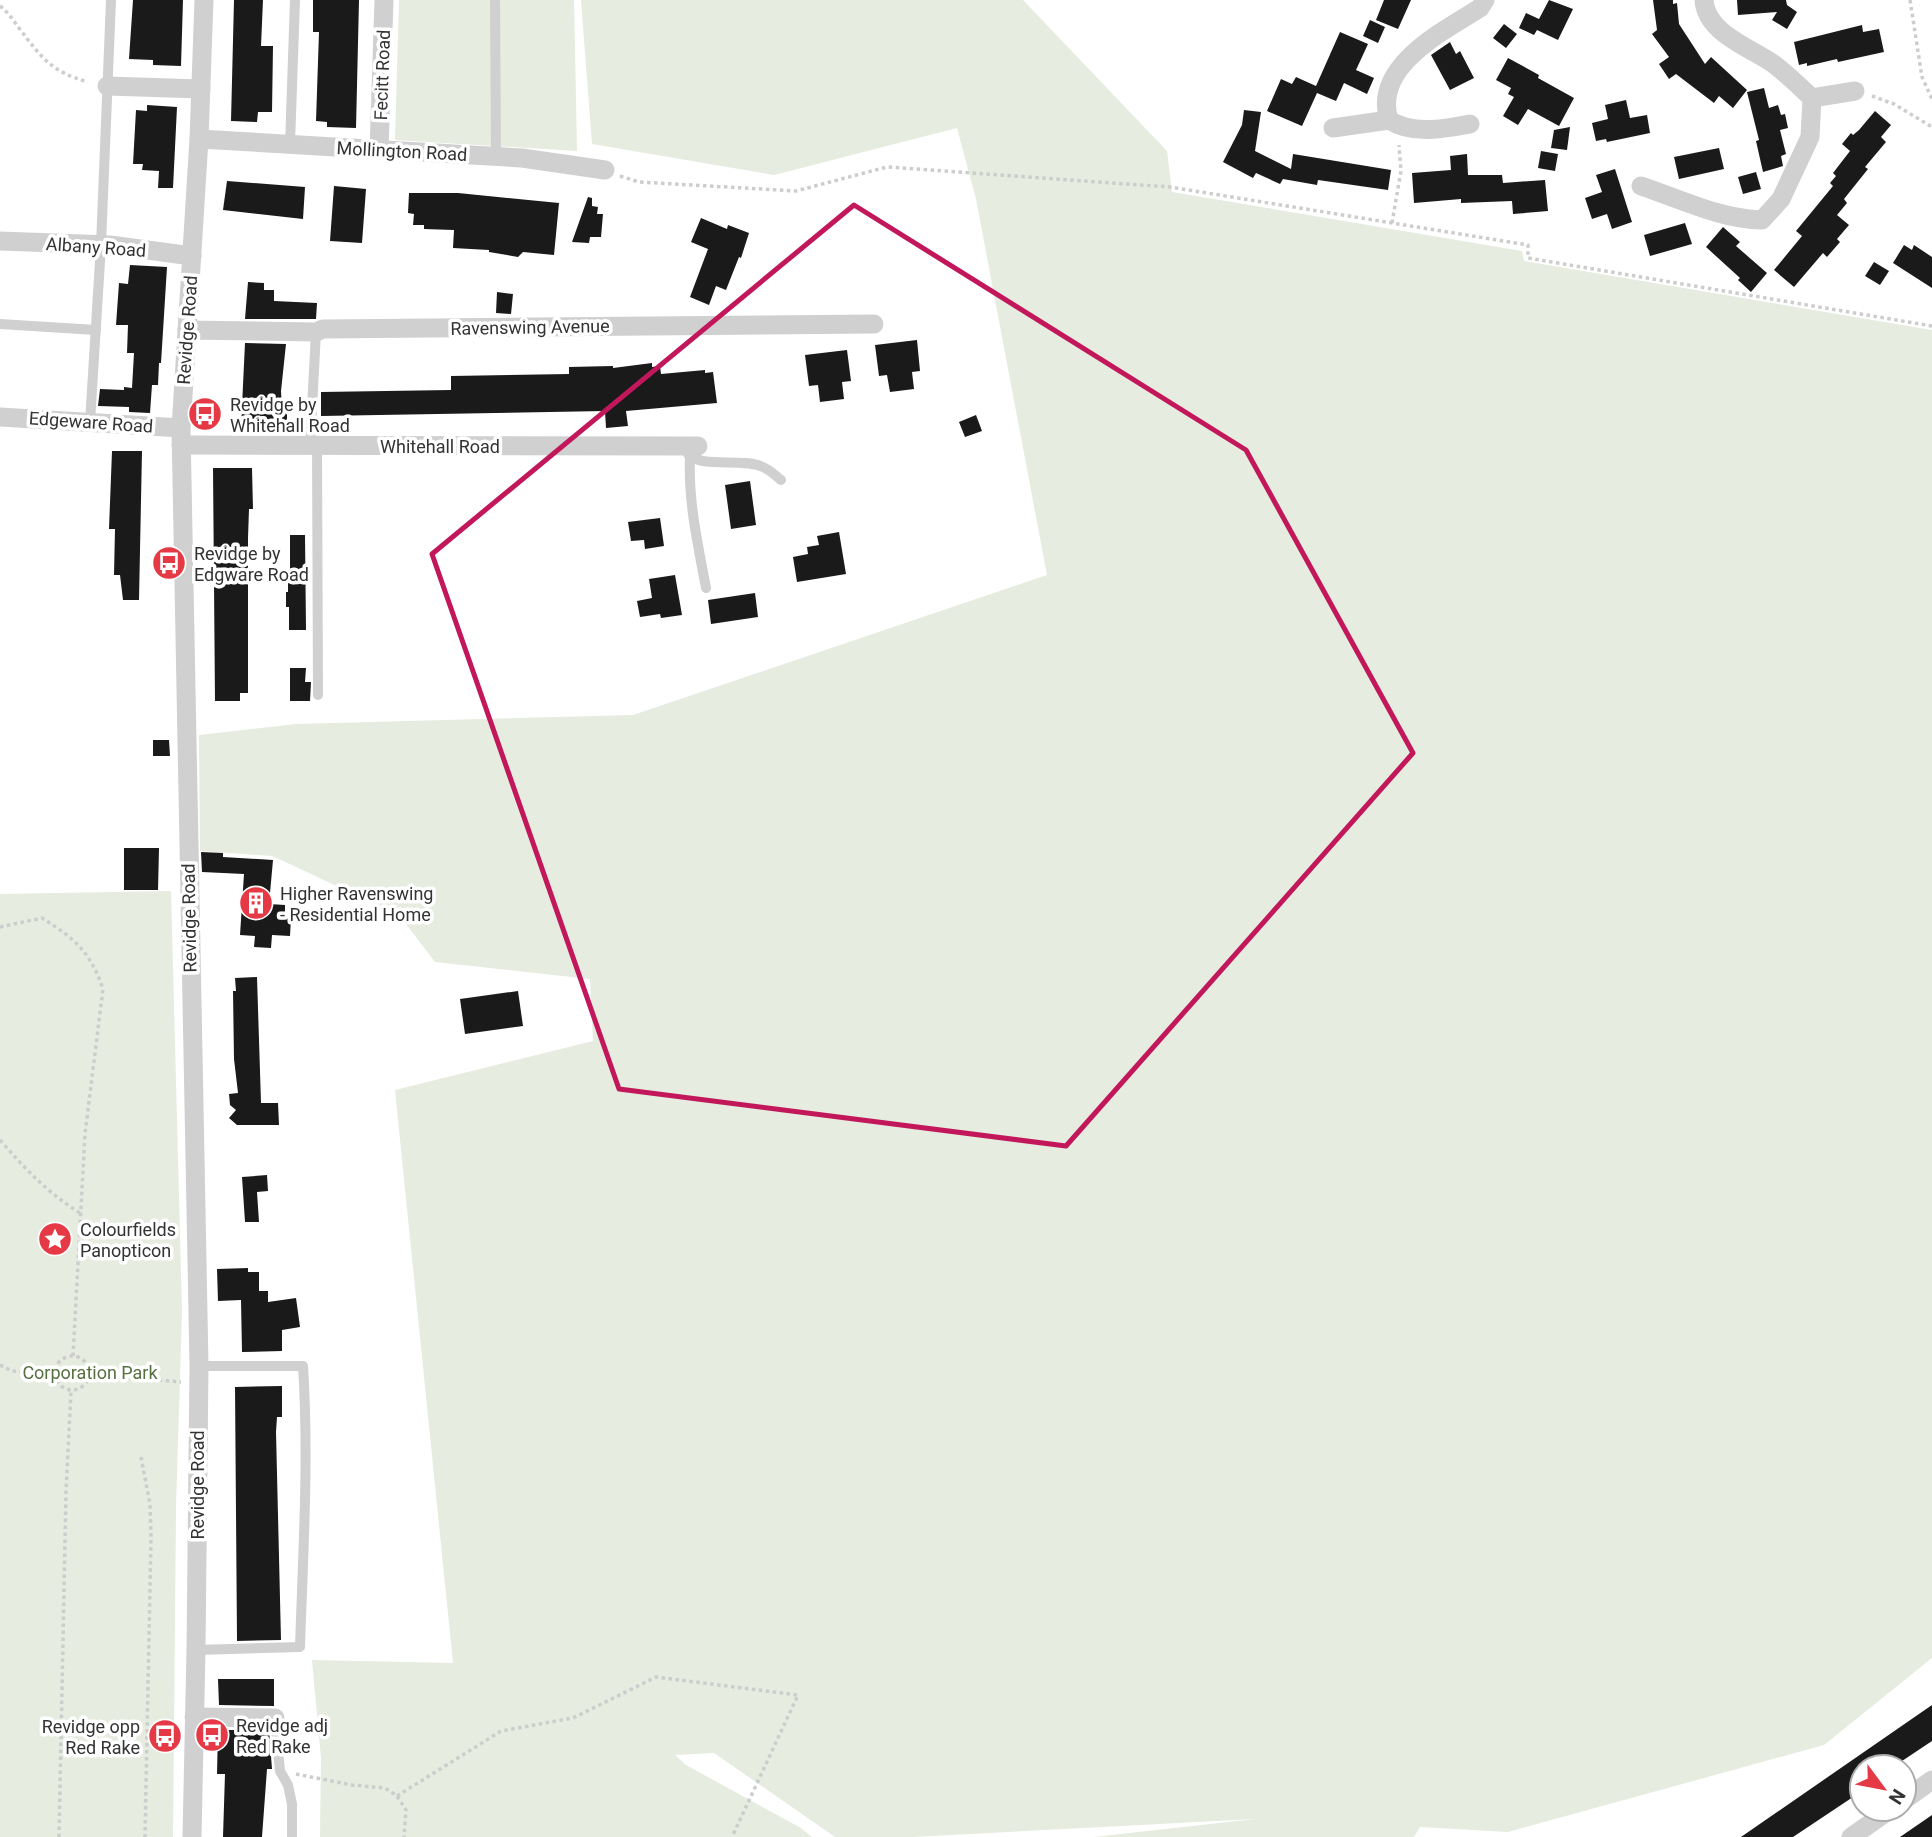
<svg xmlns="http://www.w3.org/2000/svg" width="1932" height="1837" font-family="Roboto,sans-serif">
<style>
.green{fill:#e6ecdf}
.building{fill:#1a1a1a}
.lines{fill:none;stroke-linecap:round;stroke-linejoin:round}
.path{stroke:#cdcdcd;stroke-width:3.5;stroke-dasharray:3.5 3.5;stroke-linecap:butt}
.lane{stroke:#d0d0d0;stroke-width:10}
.street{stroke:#d0d0d0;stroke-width:19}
.marked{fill:none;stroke:#c2185b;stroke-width:5;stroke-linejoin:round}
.labels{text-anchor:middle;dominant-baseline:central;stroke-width:7;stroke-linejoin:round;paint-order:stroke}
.street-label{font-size:18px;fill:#333;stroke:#fff}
.poi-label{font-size:18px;fill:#333;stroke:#fff;text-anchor:start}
.park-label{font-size:18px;fill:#56703f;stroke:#fff}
</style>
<rect width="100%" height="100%" fill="#fff"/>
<!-- green -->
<g class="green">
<path d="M399,0H574L577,151L395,140Z"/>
<path d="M581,0H1023L1167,151L1172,192L1522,251L1524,261L1932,330V1658L1824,1745L1508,1832L1420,1827L1414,1837H1094L1255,1819L912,1837H835L714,1753L675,1755L686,1765L801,1828L812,1837H320L321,1758L312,1660L453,1663L395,1090L593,1041L590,979L435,962L400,916L292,865L272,856L200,851L199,735L296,724L633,715L1047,575L976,199L957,128L774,175L592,144Z"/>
<path d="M171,891L182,1312L176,1506L173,1837H0V894Z"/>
</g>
<!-- building -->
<g class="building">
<path d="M133,0H183L181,66L153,65V60L129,59Z"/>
<path d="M234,0H263L261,46H273L272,112H258L257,122L231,121Z"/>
<path d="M313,0H359L356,128L327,127V122L316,121L319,32H313Z"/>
<path d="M1384,0H1411L1398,29L1376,20Z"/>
<path d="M1549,0L1573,9L1558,40L1537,30L1534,35L1519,28L1526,13L1539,19Z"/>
<path d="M1653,0H1673V4L1677,3L1679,24L1705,64L1711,57L1747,90L1733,108L1719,96L1714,103L1676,74L1669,79L1659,64L1669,57L1652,34L1657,30Z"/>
<path d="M1737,0H1786L1787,5L1797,12L1787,29L1772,20L1777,12L1738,15Z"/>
<path d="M1370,20L1385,27L1378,43L1363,36Z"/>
<path d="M1504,24L1517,34L1506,48L1493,38Z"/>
<path d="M1862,25L1863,32L1879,29L1884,52L1838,62L1837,59L1807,66V63L1799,65L1794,42Z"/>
<path d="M1340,32L1368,44L1356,70L1374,78L1367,94L1344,83L1336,101L1317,93L1302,126L1267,111L1281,79L1292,84L1296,77L1316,86Z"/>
<path d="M1450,42L1456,54L1460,51L1474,78L1450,90L1431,55Z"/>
<path d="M1508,58L1539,75L1538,78L1574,98L1559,126L1528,109L1518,125L1503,116L1514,97L1508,94L1511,88L1496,80Z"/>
<path d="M1764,88L1769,108L1778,105L1781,115L1785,114L1788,128L1780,130L1786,154L1781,156L1783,166L1763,172L1756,141L1759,140L1747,92Z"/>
<path d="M1626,100L1630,118L1647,115L1650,133L1607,142L1606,139L1596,141L1592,123L1608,119L1605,105Z"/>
<path d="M147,105L177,107L173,188H158L159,171L142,170L143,164H133L136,110L147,111Z"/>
<path d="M1244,110L1261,112L1255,151L1291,169L1293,154L1391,170L1388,190L1318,180L1317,185L1283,179L1280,184L1256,173L1253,178L1223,162L1242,125Z"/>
<path d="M1875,111L1891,125L1881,137L1886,142L1865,167L1868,169L1844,199L1847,203L1837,215L1849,225L1837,239L1840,242L1827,257L1823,253L1794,287L1774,270L1802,236L1796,231L1833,186L1830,183L1836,176L1833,173L1850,151L1842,144L1851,133L1853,135L1859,130Z"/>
<path d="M1570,127L1567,150L1551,148L1554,130Z"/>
<path d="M1719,148L1724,169L1679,179L1674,157Z"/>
<path d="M1541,151L1558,154L1555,171L1538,168Z"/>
<path d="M1467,154L1468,175H1502L1503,183L1545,180L1548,211L1513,214L1512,201L1461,203V199L1414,203L1412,173L1451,170L1450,156Z"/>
<path d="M1615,169L1632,222L1612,229L1607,214L1592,219L1585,198L1602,192L1596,175Z"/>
<path d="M1756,172L1761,189L1743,194L1738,177Z"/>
<path d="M227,181L305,187L303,219L223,210Z"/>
<path d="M334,186L366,189L362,243L330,241Z"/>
<path d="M409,193H458L559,203L554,255L523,252L518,257L489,252V250L453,248L454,230L424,229V225H413L414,214L408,213Z"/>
<path d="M588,197L592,198V206L598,207L597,214H603L601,237H590L589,243L572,242Z"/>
<path d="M701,218L727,229L728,225L749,233L741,258L739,257L726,290L716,286L709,305L690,297L708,249L691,242Z"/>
<path d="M1685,223L1692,244L1650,256L1644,235Z"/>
<path d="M1723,227L1740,242L1736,246L1767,273L1751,292L1738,280L1740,278L1706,247Z"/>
<path d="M1904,245L1912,250L1914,245L1932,257V288L1893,263Z"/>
<path d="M1874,262L1889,271L1880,285L1865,276Z"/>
<path d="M130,265L167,267L161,363H159L158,385H152L150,413L129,412V407L98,406L100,389L124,390V387L132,388L134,353H127L128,325H116L119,283L128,284Z"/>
<path d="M248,282L264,283V290H274V301L317,303L316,319H245Z"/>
<path d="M497,292L513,294L511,314L496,313Z"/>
<path d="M917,340L920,371L912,372L914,389L890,392L887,375L879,376L875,345Z"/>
<path d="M245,343L286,344L281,391L282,410H287V429L241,427Z"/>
<path d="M847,350L851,381L842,382L844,399L820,402L818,385L809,386L805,355Z"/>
<path d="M652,363V367L660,366L661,374L705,370V373L713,372L717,403L626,411L628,426L606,428L605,411L321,416V392L451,390V376L569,374V367L613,366V368Z"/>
<path d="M976,415L982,431L965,437L959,422Z"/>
<path d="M112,451H142L139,600H123L120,575H114L115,529H109Z"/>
<path d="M213,468H252L253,509H249L248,538V693H240V701H215Z"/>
<path d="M750,481L756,525L731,529L725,485Z"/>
<path d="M660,518L664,546L645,549L644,540L631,541L628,522Z"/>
<path d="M839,532L846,574L797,582L793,557L808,554L807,547L819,545L817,536Z"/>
<path d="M290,535H305L306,630H289V607H286V592H288V581H290Z"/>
<path d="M675,575L682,615L661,618L660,614L640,617L637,601L652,598L649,579Z"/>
<path d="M755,593L758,617L711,624L708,600Z"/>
<path d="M290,668H306L305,682H311L310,701H290Z"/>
<path d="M153,740H169L170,756H153Z"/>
<path d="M124,848H159L158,890H124Z"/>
<path d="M201,852L223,853V857L273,860L269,904L285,905V918H291L290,936L272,935L271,948L254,947L255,936L240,935L244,874L202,872Z"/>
<path d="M257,977L261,1103H278L279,1125H237L229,1118L236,1110L230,1105L229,1094L238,1093L234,1059L233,991H236L235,978Z"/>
<path d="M518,991L523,1026L465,1034L460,999Z"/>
<path d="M267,1175L268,1191L257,1192L259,1222H245L242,1177Z"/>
<path d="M248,1268V1272H259V1291H268V1302L296,1298L300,1327L282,1330V1351L242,1352L241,1300L218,1301L217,1269Z"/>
<path d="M282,1386V1417H277L276,1432L281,1640L237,1641L235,1387Z"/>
<path d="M218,1679H274V1706L219,1705Z"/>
<path d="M1932,1705V1741L1893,1767H1862V1791L1793,1837H1741Z"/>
<path d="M218,1730H269L272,1769H267L262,1837H223L225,1774H217Z"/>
<path d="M1932,1815V1837H1900Z"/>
</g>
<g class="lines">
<!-- path -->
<g class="path">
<path d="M1910,0L1922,77L1932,99"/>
<path d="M0,6C8,12 13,20 19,28C41,57 51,72 88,82"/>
<path d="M1872,96L1894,104L1932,127"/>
<path d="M620,176L639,182L796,191L887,167L1170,187L1528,245V258L1932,326"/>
<path d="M1392,223L1401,171L1399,145"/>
<path d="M0,927L42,918C75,939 90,951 103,989L85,1134L73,1356"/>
<path d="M0,1140C25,1169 48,1193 80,1213"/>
<circle cx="72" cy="1373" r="17"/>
<path d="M0,1365L12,1371L55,1374"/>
<path d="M89,1374L181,1382"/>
<path d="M141,1457L150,1504L151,1537L145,1837"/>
<path d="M296,1774L352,1785L385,1788L397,1796L406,1810L404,1837"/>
<path d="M397,1796L501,1731L573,1718L656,1677L798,1695L732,1837"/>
<path d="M59,1837L66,1492L71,1391"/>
</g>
<!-- lane -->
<g class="lane">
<path d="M495,0L496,157"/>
<path d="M290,144L295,0"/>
<path d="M0,324L96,330"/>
<path d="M90,422L101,245L111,0"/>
<path d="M310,446L316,332"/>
<path d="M317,446L318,695"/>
<path d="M688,454C702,469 742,457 763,467C770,470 776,476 781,480"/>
<path d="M690,457C688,501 698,545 706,588"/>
<path d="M196,1650L300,1647C303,1553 309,1460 303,1366H199"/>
<path d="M275,1718L280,1771L288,1785L292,1804V1837"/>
</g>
<!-- street -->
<g class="street">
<path d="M107,86L201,89"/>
<path d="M1812,98L1855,91"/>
<path d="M1470,124C1444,129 1412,135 1389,120C1372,67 1443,31 1480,8L1485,0"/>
<path d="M1333,128L1389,120"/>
<path d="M199,139L522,158L605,170"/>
<path d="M379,150L384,0"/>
<path d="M1641,186C1680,199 1720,219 1762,220L1781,199L1810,137L1812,98C1800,87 1788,75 1775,65C1752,48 1706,34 1704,0"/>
<path d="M0,241L110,245L192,256"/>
<path d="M187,330L316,332L323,329L874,324"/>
<path d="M0,417L181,428"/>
<path d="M181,445L698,446"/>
<path d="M194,1717L275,1718"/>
<path d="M1904,1800L1932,1780"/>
<path d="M192,1837L196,1650L199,1366L181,428L199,139L204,0"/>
<path d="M1851,1837L1891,1809"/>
</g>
</g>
<!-- marked area -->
<path class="marked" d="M854,205L1246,450L1413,753L1066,1146L619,1089L432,554Z"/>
<!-- icons -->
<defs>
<g id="bus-disc" transform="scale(1.75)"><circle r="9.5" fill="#e63946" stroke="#fff"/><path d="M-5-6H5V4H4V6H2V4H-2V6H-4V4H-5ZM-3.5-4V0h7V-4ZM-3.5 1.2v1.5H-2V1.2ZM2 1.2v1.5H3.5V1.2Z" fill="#fff"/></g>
<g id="building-disc" transform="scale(1.75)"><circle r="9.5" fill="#e63946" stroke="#fff"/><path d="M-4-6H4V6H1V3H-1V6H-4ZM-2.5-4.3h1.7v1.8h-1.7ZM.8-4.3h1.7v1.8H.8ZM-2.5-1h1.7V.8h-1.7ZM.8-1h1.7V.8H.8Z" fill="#fff"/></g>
<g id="sight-disc" transform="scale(1.75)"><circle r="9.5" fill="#e63946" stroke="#fff"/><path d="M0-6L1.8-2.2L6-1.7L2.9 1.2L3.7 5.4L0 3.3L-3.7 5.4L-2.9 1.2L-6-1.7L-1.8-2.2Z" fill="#fff"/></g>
</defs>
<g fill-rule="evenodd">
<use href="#bus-disc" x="205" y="414"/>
<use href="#bus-disc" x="169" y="563"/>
<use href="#building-disc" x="256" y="903"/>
<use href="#sight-disc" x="55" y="1239"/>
<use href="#bus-disc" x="212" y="1735"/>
<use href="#bus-disc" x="165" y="1736"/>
</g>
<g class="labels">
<!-- street labels -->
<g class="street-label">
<text transform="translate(382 75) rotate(-88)">Fecitt Road</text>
<text transform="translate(402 151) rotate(3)">Mollington Road</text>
<text transform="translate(96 247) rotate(4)">Albany Road</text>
<text transform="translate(530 327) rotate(-1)">Ravenswing Avenue</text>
<text transform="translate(187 330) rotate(-86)">Revidge Road</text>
<text transform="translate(91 422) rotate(4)">Edgeware Road</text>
<text x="440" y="446">Whitehall Road</text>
<text transform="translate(189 918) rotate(-91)">Revidge Road</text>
<text transform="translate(197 1485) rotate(-90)">Revidge Road</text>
</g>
<!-- poi labels -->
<g class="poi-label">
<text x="230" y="404">Revidge by<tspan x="230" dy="21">Whitehall Road</tspan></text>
<text x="194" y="553">Revidge by<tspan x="194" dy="21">Edgware Road</tspan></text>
<text x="280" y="893">Higher Ravenswing<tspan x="280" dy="21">- Residential Home</tspan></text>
<text x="80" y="1229">Colourfields<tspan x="80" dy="21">Panopticon</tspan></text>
<text x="236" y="1725">Revidge adj<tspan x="236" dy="21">Red Rake</tspan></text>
<text x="140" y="1726" text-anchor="end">Revidge opp<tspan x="140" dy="21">Red Rake</tspan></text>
</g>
<!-- park labels -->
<g class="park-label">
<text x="90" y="1372">Corporation Park</text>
</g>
</g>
<!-- north arrow -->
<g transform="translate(1883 1788) rotate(122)"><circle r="33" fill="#ffffff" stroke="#adadad" stroke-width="2"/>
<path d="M0-5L12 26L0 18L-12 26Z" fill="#e63946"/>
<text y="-10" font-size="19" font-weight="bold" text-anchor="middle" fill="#333333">N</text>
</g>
</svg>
